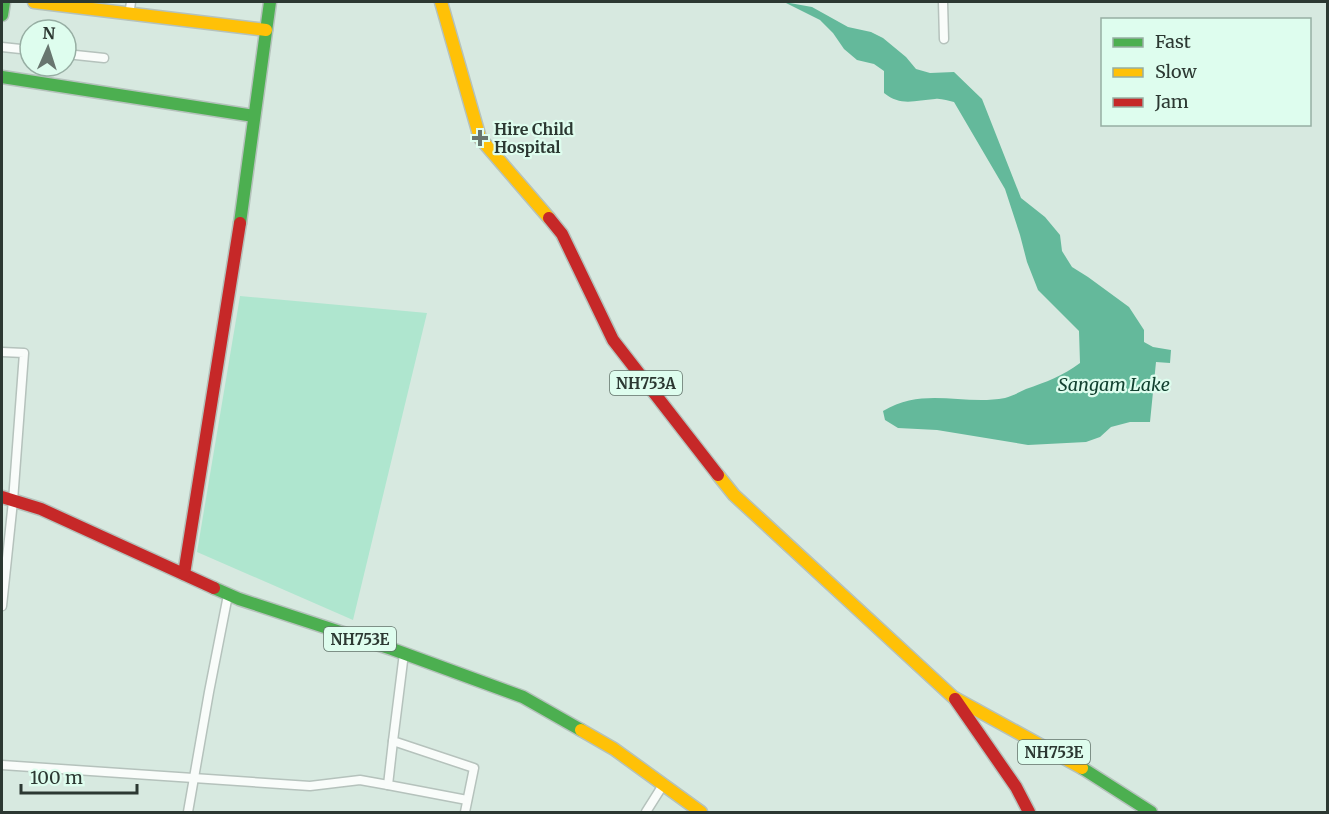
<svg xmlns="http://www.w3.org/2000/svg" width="1329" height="814" font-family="Merriweather,serif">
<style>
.green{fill:#afe6cf}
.water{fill:#64b99b}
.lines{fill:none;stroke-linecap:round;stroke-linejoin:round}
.street-casing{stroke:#b5c2bc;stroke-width:11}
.fast-casing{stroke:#b5c2bc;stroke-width:15}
.slow-casing{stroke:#b5c2bc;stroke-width:15}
.jam-casing{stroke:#b5c2bc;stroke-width:15}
.street{stroke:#f9fcfa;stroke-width:8}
.fast{stroke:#4caf50;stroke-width:12}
.slow{stroke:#ffc107;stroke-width:12}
.jam{stroke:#c62828;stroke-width:12}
.poi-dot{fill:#68766f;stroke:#defdee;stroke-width:2}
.labels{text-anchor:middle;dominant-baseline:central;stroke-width:4.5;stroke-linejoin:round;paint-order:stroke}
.shield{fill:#defdee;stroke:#61736a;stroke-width:1.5}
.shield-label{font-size:15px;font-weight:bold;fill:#2c3832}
.poi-label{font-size:16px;font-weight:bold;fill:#2c3832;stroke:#defdee;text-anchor:start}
.water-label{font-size:18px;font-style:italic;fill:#124130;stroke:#defdee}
</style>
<rect width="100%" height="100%" fill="#d7e9e0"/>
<!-- green -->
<path class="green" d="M240,296L427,313L353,620L197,552Z"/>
<!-- water -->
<path class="water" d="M784,2L812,7L848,27L871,32L883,38L906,57L916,69L930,73L954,72L982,99L1021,198L1045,217L1060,235L1062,251L1072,267L1088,277L1129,307L1144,330V342L1153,347L1171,350L1170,363L1156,362L1150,422H1130L1111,427L1100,437L1086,442L1028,445L937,430L898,428L885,420L883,411C925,386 962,406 1005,398C1012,396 1020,392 1026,389C1046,382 1063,376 1080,363L1079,331L1038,290L1027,262L1020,235L1005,189L954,102C948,101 941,98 935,99C916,100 901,107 884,93V71L874,64L857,60L844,49L833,33L820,20Z"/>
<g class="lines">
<!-- street casing -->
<g class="street-casing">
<g id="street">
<path d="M943,2L944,39"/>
<path d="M129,15L131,2"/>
<path d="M2,47L30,50"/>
<path d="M66,54L104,58"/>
<path d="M2,352L24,353L13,501L2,606"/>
<path d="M404,653L393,741L474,768L465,812"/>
<path d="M393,741L388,785L467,800"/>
<path d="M2,765L310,786L360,780L388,785"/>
<path d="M188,812L209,692L228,595"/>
<path d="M646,812L663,785"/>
</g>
</g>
<!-- fast casing -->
<g class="fast-casing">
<g id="fast">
<path d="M2,15L4,2"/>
<path d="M2,77L254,116"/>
<path d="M240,223L270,2"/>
<path d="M214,588L239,599L392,649L523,697L581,730"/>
<path d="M1082,768L1151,812"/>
</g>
</g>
<!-- slow casing -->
<g class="slow-casing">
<g id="slow">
<path d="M34,2L266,30"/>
<path d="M441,2L480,138L549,218"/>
<path d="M718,475L734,495L953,697L1082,768"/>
<path d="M581,730L614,749L701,812"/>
</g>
</g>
<!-- jam casing -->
<g class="jam-casing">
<g id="jam">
<path d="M549,218L562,234L613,340L718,475"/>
<path d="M2,497L41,509L214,588"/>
<path d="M184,574L240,223"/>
<path d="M955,699L1016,787L1029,812"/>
</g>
</g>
<!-- street -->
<use href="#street" class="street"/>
<!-- fast -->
<use href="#fast" class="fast"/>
<!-- slow -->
<use href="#slow" class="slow"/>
<!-- jam -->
<use href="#jam" class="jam"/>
</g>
<!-- markers -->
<path class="poi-dot" d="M477 129h6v6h6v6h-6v6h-6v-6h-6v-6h6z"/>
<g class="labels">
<!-- shield labels -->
<g class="shield">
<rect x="610" y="371" width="72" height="24" rx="4.5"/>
<rect x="324" y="627" width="72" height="24" rx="4.5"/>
<rect x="1018" y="740" width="72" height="24" rx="4.5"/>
</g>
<g class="shield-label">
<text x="646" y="383">NH753A</text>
<text x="360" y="639">NH753E</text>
<text x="1054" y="752">NH753E</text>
</g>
<!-- poi labels -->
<g class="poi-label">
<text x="494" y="129">Hire Child<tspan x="494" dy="18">Hospital</tspan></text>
</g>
<!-- water labels -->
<g class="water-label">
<text x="1114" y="384">Sangam Lake</text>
</g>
</g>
<!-- border -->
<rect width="1329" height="814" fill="none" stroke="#2c3832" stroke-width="6"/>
<!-- legend -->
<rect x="1101" y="18" width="210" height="108" fill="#defdee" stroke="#97aea3" stroke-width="1.5"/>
<rect x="1113" y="38" width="30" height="9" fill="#4caf50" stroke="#97aea3" stroke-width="1.5"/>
<text x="1155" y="48" font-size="18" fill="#2c3832">Fast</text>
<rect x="1113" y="68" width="30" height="9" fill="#ffc107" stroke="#97aea3" stroke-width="1.5"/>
<text x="1155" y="78" font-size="18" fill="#2c3832">Slow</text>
<rect x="1113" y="98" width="30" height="9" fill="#c62828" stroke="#97aea3" stroke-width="1.5"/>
<text x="1155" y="108" font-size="18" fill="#2c3832">Jam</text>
<!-- north arrow -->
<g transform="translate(48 48) rotate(3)"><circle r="28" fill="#defdee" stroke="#97aea3" stroke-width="1.5"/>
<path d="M0-4.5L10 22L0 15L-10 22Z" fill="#68766f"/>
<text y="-9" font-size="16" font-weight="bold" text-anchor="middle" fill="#2c3832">N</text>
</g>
<!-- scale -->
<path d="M21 784v9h116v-9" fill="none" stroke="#2c3832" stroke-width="3"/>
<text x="30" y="784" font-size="18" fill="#2c3832" stroke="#defdee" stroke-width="4.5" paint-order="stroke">100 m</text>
</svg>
